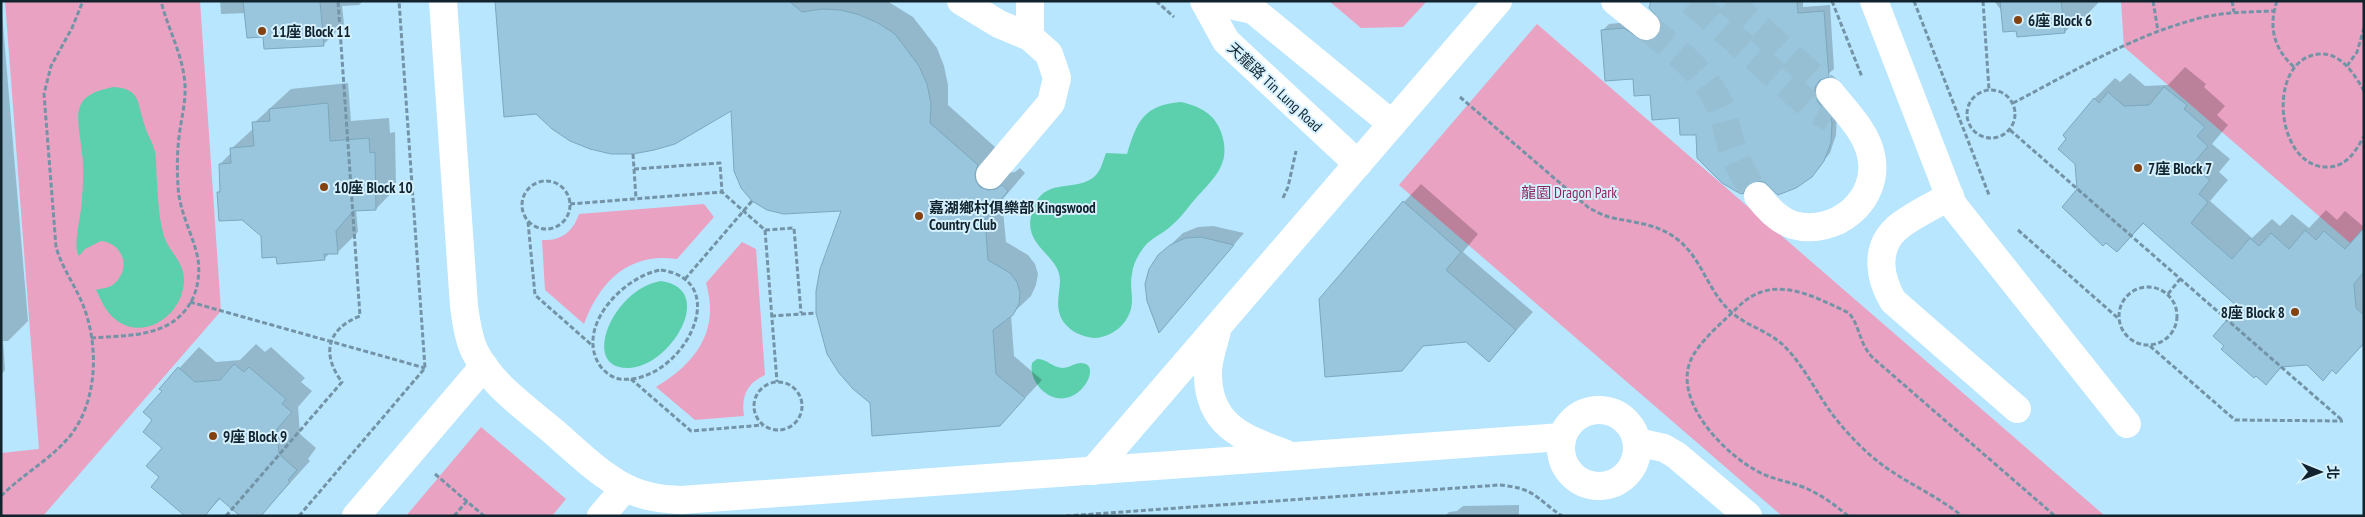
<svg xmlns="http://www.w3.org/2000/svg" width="2365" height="517" font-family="'PT Sans Narrow','Noto Sans TC',sans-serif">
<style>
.green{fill:#eaa2c2}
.water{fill:#5ccfad}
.shadow{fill:#0003}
.building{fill:#99c5dd;stroke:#7ca8be}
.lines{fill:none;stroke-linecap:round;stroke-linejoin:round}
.minor-tunnel{stroke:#97bfd4;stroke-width:28;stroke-dasharray:28 14;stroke-linecap:butt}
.path{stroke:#7294a6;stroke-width:3;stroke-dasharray:5 2.5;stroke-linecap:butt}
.minor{stroke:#fff;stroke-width:28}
.poi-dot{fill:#844211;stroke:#d5f0fe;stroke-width:2}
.labels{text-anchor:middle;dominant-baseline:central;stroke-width:4;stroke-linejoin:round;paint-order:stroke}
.poi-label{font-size:15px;font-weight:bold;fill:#11232c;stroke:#d5f0fe;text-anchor:start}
.street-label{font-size:15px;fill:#11232c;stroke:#d5f0fe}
.park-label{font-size:15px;fill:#8d285f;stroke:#d5f0fe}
</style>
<rect width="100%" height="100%" fill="#b8e6fe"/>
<!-- green -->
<g class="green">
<path d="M5,1H200L221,311L43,516H1V453L39,449Z"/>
<path d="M1329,1H1427L1403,27L1361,28Z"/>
<path d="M2121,1H2364V255L2124,47Z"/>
<path d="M1537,24L2105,516H1782L1399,185Z"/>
<path d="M704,204L714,217L677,259C629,252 600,281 584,324L545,290L542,240C561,241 573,232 579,214Z"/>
<path d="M742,242L756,249L765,375C747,383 741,396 744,416L695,420L656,387C696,363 720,331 706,283Z"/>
<path d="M481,427L566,499L552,516H406Z"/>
</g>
<!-- water -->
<g class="water">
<path d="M114,87C141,89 137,103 144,123C146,133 153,142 155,152C157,161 156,172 157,182C158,201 159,221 165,239C171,253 184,263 184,280C184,314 144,343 115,319C106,312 101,300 96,290C103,288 110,288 115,283C132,267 122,243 101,241L85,249L79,256C72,248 82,212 82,199C83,184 84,168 82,153C78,116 68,95 114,87Z"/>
<path d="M1181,102C1199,106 1215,114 1221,132C1232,163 1215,177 1196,198C1188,207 1181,218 1171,226C1163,234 1152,237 1144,247C1138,255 1133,264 1132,274C1130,284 1132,291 1132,300C1132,320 1116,336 1096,338C1086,338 1073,333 1066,325C1054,311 1059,298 1060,282C1061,255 1024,248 1031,216C1041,174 1072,194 1094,177C1101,171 1103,161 1106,153L1127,154C1137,121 1144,105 1181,102Z"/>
<path d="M661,281C718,289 670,368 628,368C580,369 612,289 661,281Z"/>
<path d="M1037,359C1047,359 1052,367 1062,368C1069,368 1075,363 1081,363C1106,363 1075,418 1043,391C1035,384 1030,373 1032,363Z"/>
</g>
<!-- shadow -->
<g class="shadow">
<path d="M1,1L28,321L8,341H3L5,370L1,375Z"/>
<path d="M220,1H363L359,5L342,6L344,24L323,45L264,35L246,13L221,14Z"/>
<path d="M496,1H887L913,17L937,48L944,66L948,85V105L995,147L992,154L1006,173L1015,172L1020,168L1025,173L1002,200L1006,242L1028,255L1035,264L1038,274L1036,285L1031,296L1011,315L1014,356L1042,380L1000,425L871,402L843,210L732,109Z"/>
<path d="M1654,1H1803V7L1830,5L1834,69L1821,80L1820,87L1837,111L1836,135L1830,153L1811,176L1765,181L1756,179L1751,181L1743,192L1697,133L1634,78L1603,30L1609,24L1630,22L1651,36L1659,35L1663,29L1662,20Z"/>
<path d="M1994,1H2098V3L2078,24H2073L2065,32L2017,30Z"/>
<path d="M2185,67L2206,84L2204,87L2225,106L2217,115L2228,125L2212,144L2230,159L2219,172L2228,180L2210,201L2252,238L2272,219L2280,226L2292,214L2309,228L2326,210L2337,220L2345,211L2364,227V344L2336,372L2333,369L2323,379L2307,364L2283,366L2266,383L2240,307L2144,223L2117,251L2078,189L2076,163L2068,139L2064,135L2095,98L2115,78L2120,82L2130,73L2145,86L2168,85Z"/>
<path d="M348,83L351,121L389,118L390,133L395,132L396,188L376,209L356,210L358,232L338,252L330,253L324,259L277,256L262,235L218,193L221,189L220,164L231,153V149L254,128V123L291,89Z"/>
<path d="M1421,184L1478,234L1463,252L1533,312L1489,361L1467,341L1425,344L1401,370L1404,202Z"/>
<path d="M1213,226L1244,233L1160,331L1159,256L1183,233L1198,227Z"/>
<path d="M256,344L265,352L271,347L305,378L301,382L312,391L298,407L300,434L316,448L308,459L310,461L262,514L221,498L204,516L161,477L164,448L154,420L164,391L160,389L199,347L216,362L240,360Z"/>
<path d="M1519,505V516H1445L1449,512L1457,511L1463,506Z"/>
</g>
<!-- building -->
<g class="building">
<path d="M243,1H320L324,46L264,49L263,37L247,38Z"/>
<path d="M495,1H789L802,12L822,9L841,10L860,15L878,23L895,34L919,66L927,84L931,104L930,123L978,165L975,173L976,181L980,187L988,190L996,189L1002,185L1008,191L985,219L988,260L1010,273L1017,282L1020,293L1019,304L1013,315L993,330L996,374L1025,398L1000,426L872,436L870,403L853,389L839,373L827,354L816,313V291L820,269L841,211L784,214L767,210L752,201L741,188L734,171L731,111L675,144L654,150L633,154H611L590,149L570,141L552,129L536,114L504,117Z"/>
<path d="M1651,1H1797L1798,13L1824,11L1829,77L1820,80L1815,87V94L1818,102L1831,118L1832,123L1831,143L1824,161L1812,177L1796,188L1778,195L1764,182L1756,181L1748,184L1743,194L1739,193L1722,183L1697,158L1696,135H1680L1679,118L1652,120L1650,95L1634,96L1633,79L1605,81L1601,30L1624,28L1643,41L1652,40L1658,35L1661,28L1660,20L1649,8Z"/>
<path d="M2000,1H2061L2065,33L2017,37L2016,31L2003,32Z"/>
<path d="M2164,87L2187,105L2184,109L2205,127L2197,136L2208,146L2192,165L2210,180L2199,194L2208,202L2191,223L2232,259L2250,238L2259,246L2271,233L2289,249L2305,230L2316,240L2324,231L2345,249L2364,228V272L2354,284L2356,308L2364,315V343L2336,374L2332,370L2323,381L2307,365L2281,367L2266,385L2256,376L2254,378L2221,349L2224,346L2213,336L2238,307L2143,223L2117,252L2106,243L2103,246L2062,207L2077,189L2075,164L2058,149L2066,139L2063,135L2094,98L2099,103L2108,92L2124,106L2149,105Z"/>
<path d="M328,103L330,141L369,138L370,153L375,152L376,210L353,211L336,231L338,254H324L325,260L277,264L276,257L262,258L261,236L242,220L219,221L217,192H220L219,164L231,163L230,148L254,146L252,122L270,121L269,109Z"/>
<path d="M1403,201L1461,252L1446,270L1516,330L1489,362L1466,342L1423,346L1402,371L1325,377L1319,299Z"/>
<path d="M1201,237L1234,245L1159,333L1147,301L1145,284L1149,269L1158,255L1170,245L1185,238Z"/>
<path d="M234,364L244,372L249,367L286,399L282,404L292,412L277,429L279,454L297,470L288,480L290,482L261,516H240L219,498L205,516H185L151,487L159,477L146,466L162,448L143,432L152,420L143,412L162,391L159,389L178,367L195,382L220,380Z"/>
</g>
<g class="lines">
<!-- minor-tunnel -->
<g class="minor-tunnel">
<path d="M1692,1L1810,106L1831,118"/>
<path d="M1728,1L1830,92"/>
<path d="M1646,26C1675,51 1706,72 1721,108C1726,120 1727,133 1731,145C1737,164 1746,181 1758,196"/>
</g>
<!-- path -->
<g class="path">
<path d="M1156,1L1174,17"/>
<path d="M1832,1L1862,77"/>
<path d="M1914,1L1989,195"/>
<path d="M1983,1L1989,90"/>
<path d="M2153,1L2158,31"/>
<path d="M2232,1L2234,12"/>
<path d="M2277,1C2268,27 2274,49 2294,67"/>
<path d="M2347,66L2357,52L2364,28"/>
<circle cx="1991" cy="114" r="24"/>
<path d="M2364,91C2355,75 2341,52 2319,54C2265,59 2275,170 2329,167C2347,166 2356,151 2364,136"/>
<path d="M1460,97L1589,208C1595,211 1602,215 1609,217C1634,223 1656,223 1677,239C1702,258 1707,290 1730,311C1747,327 1771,331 1787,349C1804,367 1815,390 1830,411C1843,429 1859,446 1876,460C1903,482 1935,494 1962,516"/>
<path d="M2013,103C2071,73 2130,37 2193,20C2219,12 2247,12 2273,11"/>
<path d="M2010,130L2343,421"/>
<path d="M633,154L636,199"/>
<path d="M634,169L720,163L722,192"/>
<circle cx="546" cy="205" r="24"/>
<path d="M1283,198L1288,187L1296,151"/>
<path d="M570,204L722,192L765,230L777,382"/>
<path d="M528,222L535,295L594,347"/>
<path d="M765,230L794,228L801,313"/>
<path d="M2018,230L2119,319"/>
<path d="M661,270C737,281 680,386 620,379C613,378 606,373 601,367C573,329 623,276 661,270Z"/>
<path d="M685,279L752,201"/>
<circle cx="2148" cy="316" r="29"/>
<path d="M2168,294L2180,279"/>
<path d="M190,302L425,368"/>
<path d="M771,316L816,313"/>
<path d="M91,338C129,335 172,338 192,300C198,288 200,273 198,259C193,234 179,212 178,186C177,170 177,154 179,137C181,119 186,103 185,85C183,54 168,30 161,1"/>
<path d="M2150,346L2235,420L2343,421"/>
<path d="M631,379L691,431L763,425"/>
<circle cx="778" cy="406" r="24"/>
<path d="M435,474L484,516"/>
<path d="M1,496C23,474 50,460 70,436C98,401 99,345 83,305C75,285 62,268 56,247L44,94L51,66L72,28L83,1"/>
<path d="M226,516L342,382C321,354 327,329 360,316L338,1"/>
<path d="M299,516L425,368L399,1"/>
<path d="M454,516L467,501"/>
<path d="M1066,516L1499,485C1535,488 1534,497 1562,516"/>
<path d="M1848,516C1834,504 1820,494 1803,487C1790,482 1776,480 1763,474C1728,458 1674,404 1690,362C1697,343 1724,321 1738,307C1772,273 1811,295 1849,313C1861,328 1858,342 1873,358L2055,516"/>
</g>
<!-- minor -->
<g class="minor">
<path d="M443,1L464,306C466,321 468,336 474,350C490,384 526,408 554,432C577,452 599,474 626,488C644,497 661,499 681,500L1562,437"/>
<path d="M961,1L999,24L1030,37L1049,54L1057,78L1051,103L990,175"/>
<path d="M1204,1L1226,41L1358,164"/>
<path d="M1211,1L1253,10L1392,124"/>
<path d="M1615,1L1646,26"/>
<path d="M1874,1L1953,205L2127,424"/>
<path d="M1030,37V1"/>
<path d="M1758,196C1767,208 1778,220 1793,225C1835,237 1881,200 1871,155C1866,131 1845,111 1830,92"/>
<path d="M1950,196C1935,205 1907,218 1896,229C1874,249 1880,279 1893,301L2017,409"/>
<path d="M1217,330C1214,344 1208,359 1208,372C1207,425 1243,438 1284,453"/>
<circle cx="1599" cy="448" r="38"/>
<path d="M1637,442L1664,448L1676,455L1748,516"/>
<path d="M1093,471L1498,1"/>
<path d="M356,516L484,366"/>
<path d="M601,516L625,488"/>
</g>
</g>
<!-- markers -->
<g class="poi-dot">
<circle cx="2018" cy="20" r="5"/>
<circle cx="262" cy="31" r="5"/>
<circle cx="2138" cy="168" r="5"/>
<circle cx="324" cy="187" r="5"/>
<circle cx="919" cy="216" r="5"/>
<circle cx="2295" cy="312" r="5"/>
<circle cx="213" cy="436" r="5"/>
</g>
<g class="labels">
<!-- poi labels -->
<g class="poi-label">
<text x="2028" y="20">6座 Block 6</text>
<text x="272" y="31">11座 Block 11</text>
<text x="2148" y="168">7座 Block 7</text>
<text x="334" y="187">10座 Block 10</text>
<text x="929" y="207">嘉湖鄉村俱樂部 Kingswood<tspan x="929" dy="17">Country Club</tspan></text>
<text x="2285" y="312" text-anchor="end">8座 Block 8</text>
<text x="223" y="436">9座 Block 9</text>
</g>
<!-- street labels -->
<g class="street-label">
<text transform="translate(1275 87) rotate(43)">天龍路 Tin Lung Road</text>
</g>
<!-- park labels -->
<g class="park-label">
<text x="1569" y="192">龍園 Dragon Park</text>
</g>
</g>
<!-- border -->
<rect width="2365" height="517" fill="none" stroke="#11232c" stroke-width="5"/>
<!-- north arrow -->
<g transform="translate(2320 472) rotate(91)" stroke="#d5f0fe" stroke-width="4" paint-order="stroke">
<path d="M0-4L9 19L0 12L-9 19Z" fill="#11232c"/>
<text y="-8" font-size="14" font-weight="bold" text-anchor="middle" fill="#11232c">北</text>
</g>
</svg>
